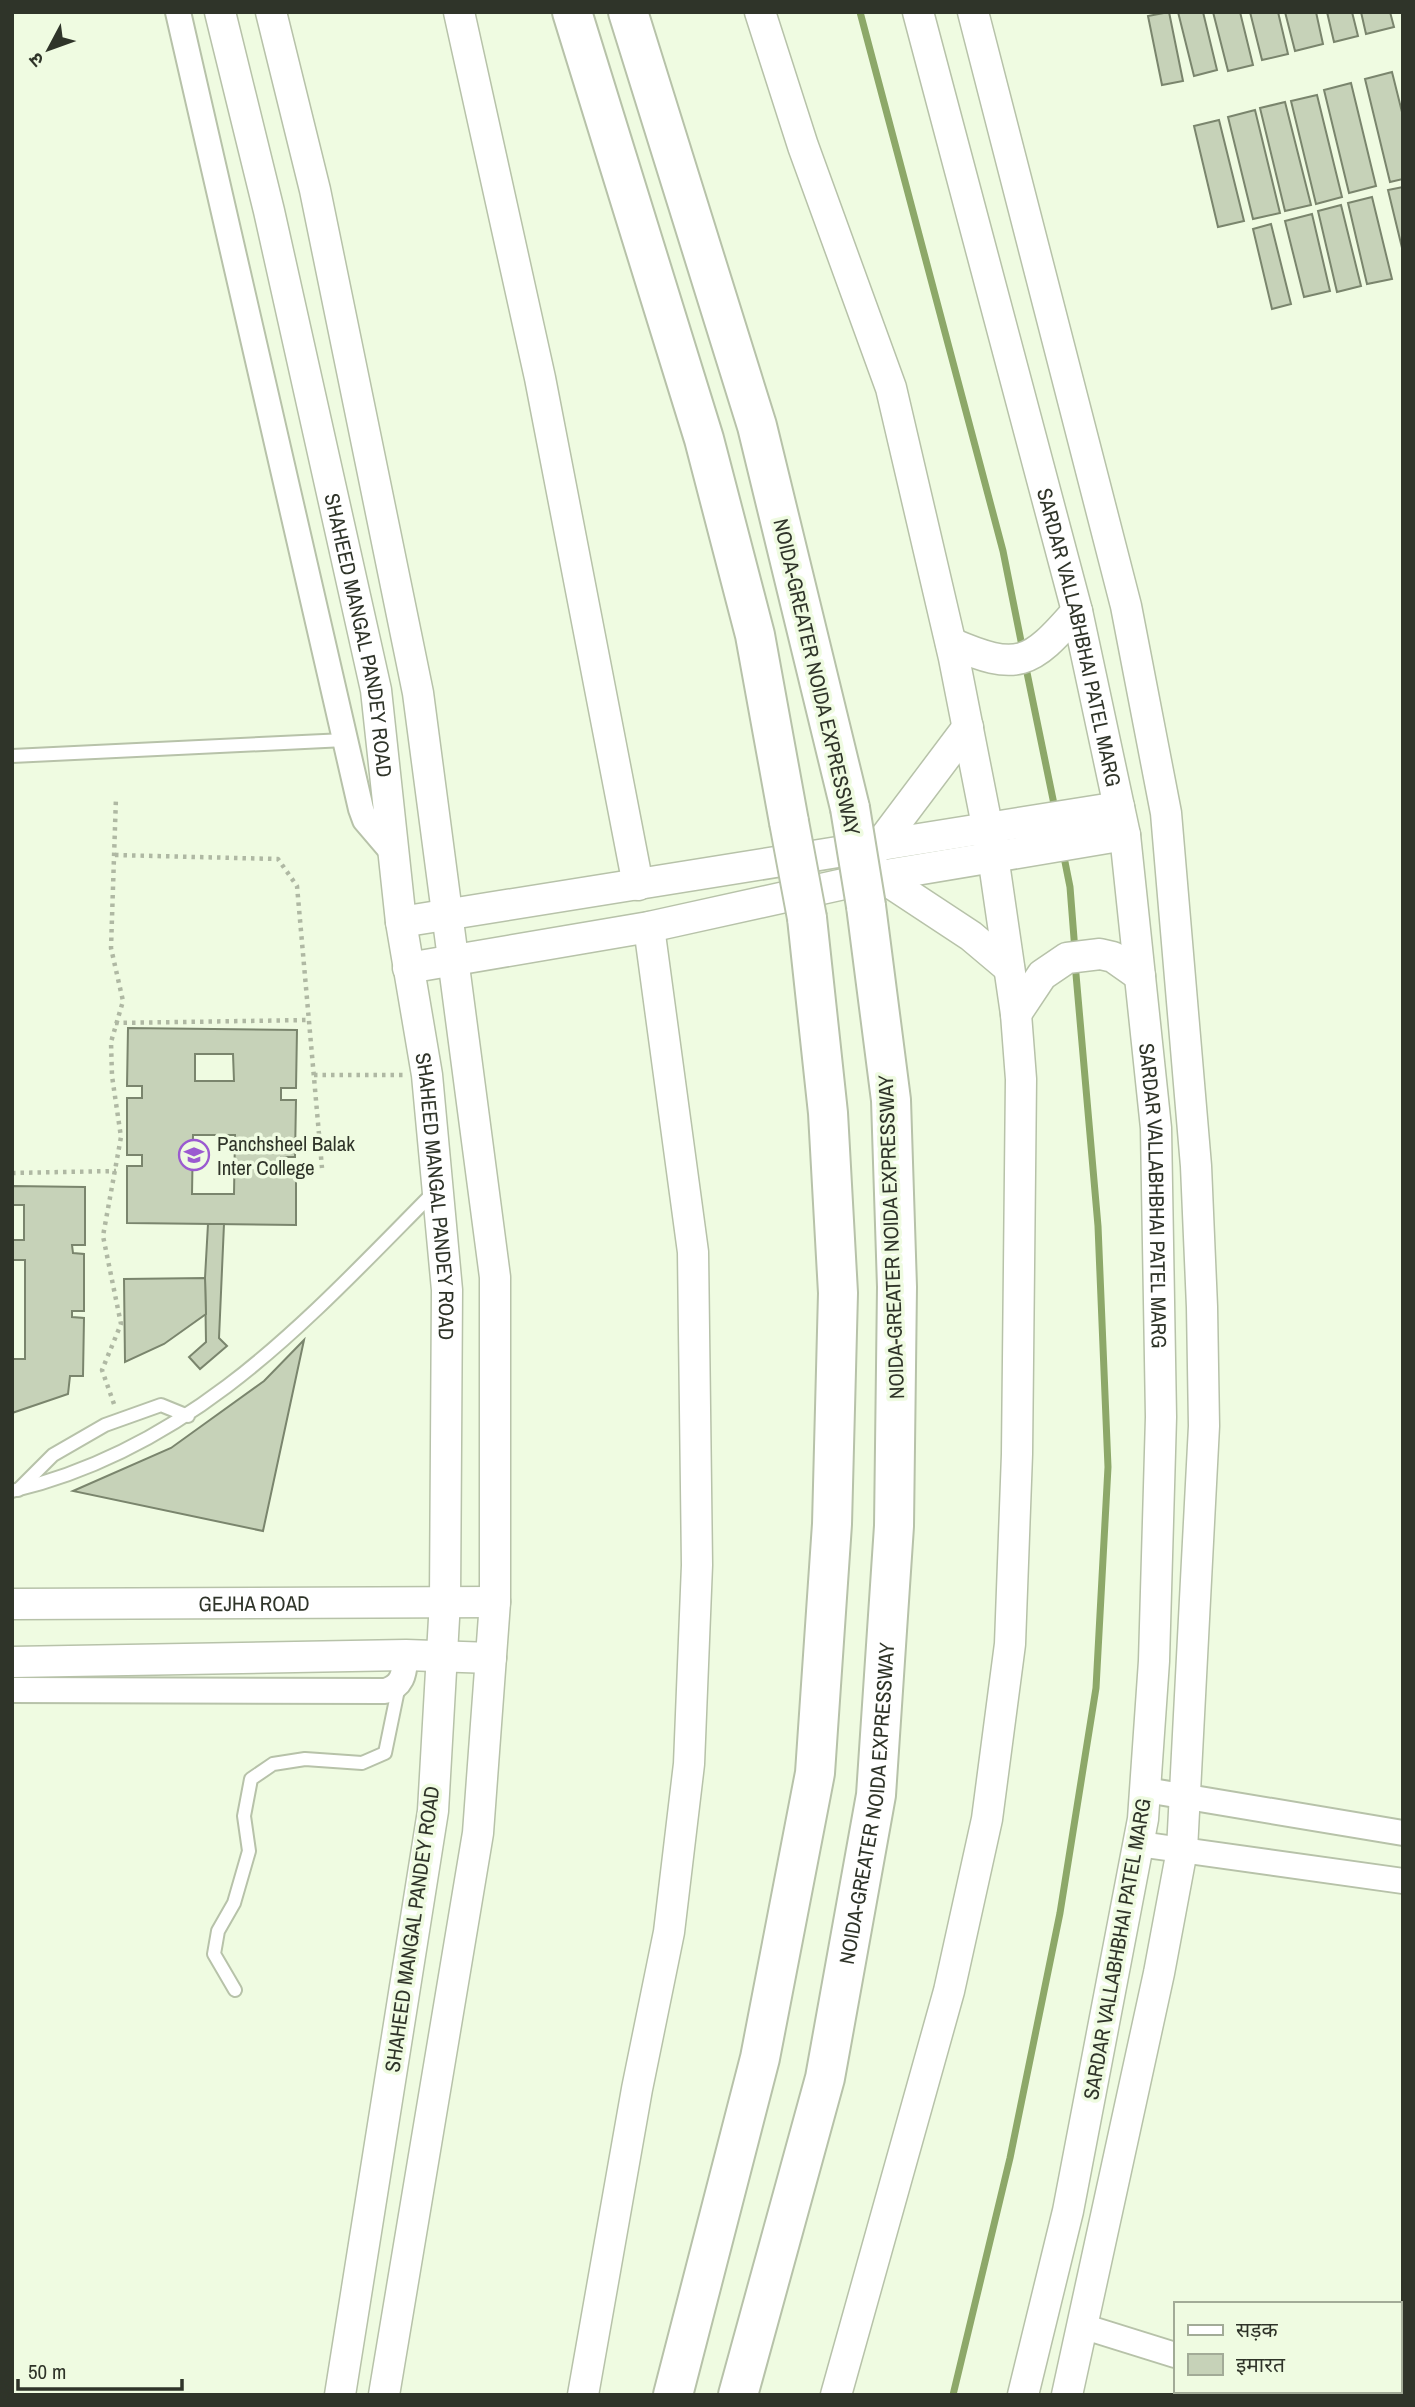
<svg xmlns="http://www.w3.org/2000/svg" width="1415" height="2407" font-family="'Archivo Narrow','Noto Sans Devanagari',sans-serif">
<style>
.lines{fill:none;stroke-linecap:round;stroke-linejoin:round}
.stream{stroke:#8da869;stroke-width:7}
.building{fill:#c6d2b8;stroke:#7a856d;stroke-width:2;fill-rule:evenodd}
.service-casing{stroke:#b7c2a9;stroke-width:16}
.minor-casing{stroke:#b7c2a9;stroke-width:28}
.tertiary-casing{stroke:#b7c2a9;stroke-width:33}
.trunk-casing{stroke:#b7c2a9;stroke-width:42}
.path{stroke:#afb8a3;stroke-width:4.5;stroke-dasharray:3.5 5;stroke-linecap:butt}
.service{stroke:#fff;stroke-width:12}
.minor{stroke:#fff;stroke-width:24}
.tertiary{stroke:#fff;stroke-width:30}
.trunk{stroke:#fff;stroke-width:38}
.trunk-bridge-casing{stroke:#b7c2a9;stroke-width:42;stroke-linecap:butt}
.trunk-bridge{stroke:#fff;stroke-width:38}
.labels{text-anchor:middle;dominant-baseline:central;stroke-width:7;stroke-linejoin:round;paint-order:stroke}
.street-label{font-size:21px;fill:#2f3429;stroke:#effbe1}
.poi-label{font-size:21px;fill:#2f3429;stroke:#effbe1;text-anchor:start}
</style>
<rect width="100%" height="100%" fill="#effbe1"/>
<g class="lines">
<!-- stream -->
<g class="stream">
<path d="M860,12L1003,551L1023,651"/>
<path d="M1025,663L1055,809"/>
<path d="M1063,852L1070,887L1075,951"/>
<path d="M953,2395L1010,2158L1060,1913L1096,1688L1108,1467L1098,1226L1075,963"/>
</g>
</g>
<!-- building -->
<g class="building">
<path d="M1169,12L1183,81L1162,85L1148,16Z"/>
<path d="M1178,12H1203L1217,70L1194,76Z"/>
<path d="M1213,12H1240L1253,65L1228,71Z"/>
<path d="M1250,12H1278L1288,54L1262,60Z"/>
<path d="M1285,12H1316L1323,44L1295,51Z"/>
<path d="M1327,12H1352L1358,36L1334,42Z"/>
<path d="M1361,12H1390L1394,27L1366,34Z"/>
<path d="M1392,72L1403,116V179L1390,182L1365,79Z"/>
<path d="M1351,83L1376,186L1349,193L1324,90Z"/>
<path d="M1317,95L1342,197L1316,204L1291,101Z"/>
<path d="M1285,102L1311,205L1285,211L1260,108Z"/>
<path d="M1255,110L1280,213L1253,219L1228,117Z"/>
<path d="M1219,120L1244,221L1218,227L1194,126Z"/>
<path d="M1403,187V252L1388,190Z"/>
<path d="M1372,197L1392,279L1367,284L1348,203Z"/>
<path d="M1341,205L1361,286L1337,292L1318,211Z"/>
<path d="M1312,214L1330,291L1304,297L1285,221Z"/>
<path d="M1271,224L1291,304L1272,309L1253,229Z"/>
<path d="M128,1028L297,1030L296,1088H281V1100H296L295,1157H281V1168H296V1225L127,1223V1166H142V1155H127V1098H142V1086H127ZM195,1054H233L234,1081H195ZM193,1135H235L234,1194H192Z"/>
<path d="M12,1186L85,1187V1245H72L73,1253L84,1254V1311H72V1317L84,1318L83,1376H70L68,1394L12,1413V1359H25V1260H12V1240H24V1205H12Z"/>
<path d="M208,1224H224L219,1338L227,1346L200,1369L189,1357L206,1342L205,1278Z"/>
<path d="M205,1278L206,1314L164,1344L125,1362L124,1279Z"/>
<path d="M304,1340L263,1531L73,1491L171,1448L264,1381Z"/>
</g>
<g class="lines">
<!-- service casing -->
<g class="service-casing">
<g id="service">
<path d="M12,756L345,740"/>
<path d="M18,1490L53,1455L105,1425L161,1405L188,1416"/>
<path d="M12,1491C194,1448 308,1319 435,1191"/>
<path d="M235,1990L214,1954L218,1931L234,1903L249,1851L244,1816L251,1779L273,1764L305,1759L362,1763L385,1753L399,1685"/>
</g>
</g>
<!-- minor casing -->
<g class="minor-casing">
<g id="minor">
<path d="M178,12L361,809L365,820L394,854"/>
<path d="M12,1690L385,1691C404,1686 404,1672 406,1655"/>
<path d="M1146,1790L1403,1833"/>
<path d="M1139,1844L1403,1881"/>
<path d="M1082,2326L1175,2355"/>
<path d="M1289,2391L1300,2395"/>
</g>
</g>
<!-- tertiary casing -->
<g class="tertiary-casing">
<g id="tertiary">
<path id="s1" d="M220,12L269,211L376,690L401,922L427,1075L447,1290L445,1601L433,1811L340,2395"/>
<path d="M271,12L315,190L418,693L495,1277V1602L478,1833L384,2395"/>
<path d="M459,12L540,378L638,885"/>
<path d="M760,12L803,146L891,388L954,658L993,856L1016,1014L1021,1079L1017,1454L1010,1644L987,1819L949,1991L836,2395"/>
<path id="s2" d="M918,12L1077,611L1125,835L1156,1128L1161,1417L1154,1661L1143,1819L1068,2211L1023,2395"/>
<path d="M973,12L1126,606L1166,813L1196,1166L1202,1307L1204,1426L1182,1850L1159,1973L1067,2395"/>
<path d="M951,643C1018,672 1030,665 1077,611"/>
<path d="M877,848L968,727"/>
<path d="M880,876L971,936L1009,968"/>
<path d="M401,922L1119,807"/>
<path d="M408,968L649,927L880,876L1125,835"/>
<path d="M1016,1014L1042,975L1067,958L1100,954L1113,957L1140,976"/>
<path id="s3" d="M12,1604L495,1602"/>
<path d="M12,1662L406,1655L491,1658"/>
<path d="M583,2395L637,2089L669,1932L689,1764L697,1565L693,1252L649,927"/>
</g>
</g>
<!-- trunk casing -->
<g class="trunk-casing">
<g id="trunk">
<path d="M572,12L704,439L755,635L789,822"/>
<path d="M628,12L757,426L850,808"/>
<path d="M673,2395L760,2058L815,1773L832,1524L838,1293L828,1113L807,918"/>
<path id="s4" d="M738,2395L825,2078L876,1795L894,1526L897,1287L891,1100L866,906"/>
</g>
</g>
<!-- path -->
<g class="path">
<path d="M115,855L278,859L297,886L322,1168"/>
<path d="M115,1023L309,1020"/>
<path d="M314,1075H404"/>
<path d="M12,1173L116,1171"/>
<path d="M114,1404L102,1370L121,1324L103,1236L121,1137L112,1076L111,1042L123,1001L111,948L116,797"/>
</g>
<!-- service -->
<use href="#service" class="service"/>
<!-- minor -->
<use href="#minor" class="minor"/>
<!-- tertiary -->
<use href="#tertiary" class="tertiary"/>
<!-- trunk -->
<use href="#trunk" class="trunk"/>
<!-- trunk-bridge casing -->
<g class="trunk-bridge-casing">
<g id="trunk-bridge">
<path d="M850,808L866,906"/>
<path d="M789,822L807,918"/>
</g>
</g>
<!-- trunk-bridge -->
<use href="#trunk-bridge" class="trunk-bridge"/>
</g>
<!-- icons -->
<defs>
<g id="university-ring" transform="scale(1.575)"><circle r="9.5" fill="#effbe1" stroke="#9b5ad0" stroke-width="1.5"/><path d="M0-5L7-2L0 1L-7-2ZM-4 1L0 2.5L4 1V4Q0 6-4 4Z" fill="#9b5ad0"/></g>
</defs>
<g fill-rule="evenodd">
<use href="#university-ring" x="194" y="1155"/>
</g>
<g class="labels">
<!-- street labels -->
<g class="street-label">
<text stroke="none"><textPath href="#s1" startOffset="639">SHAHEED MANGAL PANDEY ROAD</textPath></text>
<text stroke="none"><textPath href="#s2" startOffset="646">SARDAR VALLABHBHAI PATEL MARG</textPath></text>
<text transform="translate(817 677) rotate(77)">NOIDA-GREATER NOIDA EXPRESSWAY</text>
<text stroke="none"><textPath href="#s1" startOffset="1206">SHAHEED MANGAL PANDEY ROAD</textPath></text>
<text stroke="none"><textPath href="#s2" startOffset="1211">SARDAR VALLABHBHAI PATEL MARG</textPath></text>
<text transform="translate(891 1237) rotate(-92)">NOIDA-GREATER NOIDA EXPRESSWAY</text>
<text stroke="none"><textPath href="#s3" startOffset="242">GEJHA ROAD</textPath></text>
<text stroke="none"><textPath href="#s4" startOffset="607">NOIDA-GREATER NOIDA EXPRESSWAY</textPath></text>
<text transform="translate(412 1929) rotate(-82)">SHAHEED MANGAL PANDEY ROAD</text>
<text transform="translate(1117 1949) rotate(-80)">SARDAR VALLABHBHAI PATEL MARG</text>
</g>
<!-- poi labels -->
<g class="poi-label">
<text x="217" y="1143">Panchsheel Balak<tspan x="217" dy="24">Inter College</tspan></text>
</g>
</g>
<!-- border -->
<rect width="1415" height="2407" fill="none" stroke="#2f3429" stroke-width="28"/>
<!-- legend -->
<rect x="1174" y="2302" width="228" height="91" fill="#effbe1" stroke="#a2ab97" stroke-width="2"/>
<rect x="1188" y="2325" width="35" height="10" fill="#ffffff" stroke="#a2ab97" stroke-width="2"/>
<text x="1236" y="2337" font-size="21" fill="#2f3429">सड़क</text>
<rect x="1188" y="2354" width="35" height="21" fill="#c6d2b8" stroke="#a2ab97" stroke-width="2"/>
<text x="1236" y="2372" font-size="21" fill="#2f3429">इमारत</text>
<!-- north arrow -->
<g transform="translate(49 49) rotate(229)" stroke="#effbe1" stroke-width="5" paint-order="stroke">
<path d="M0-5L12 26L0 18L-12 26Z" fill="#2f3429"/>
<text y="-10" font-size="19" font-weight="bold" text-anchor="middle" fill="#2f3429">उ</text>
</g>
<!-- scale -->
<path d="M18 2379v10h164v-10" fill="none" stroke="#2f3429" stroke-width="3.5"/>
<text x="28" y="2379" font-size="21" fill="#2f3429" stroke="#effbe1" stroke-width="5" paint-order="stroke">50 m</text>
</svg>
